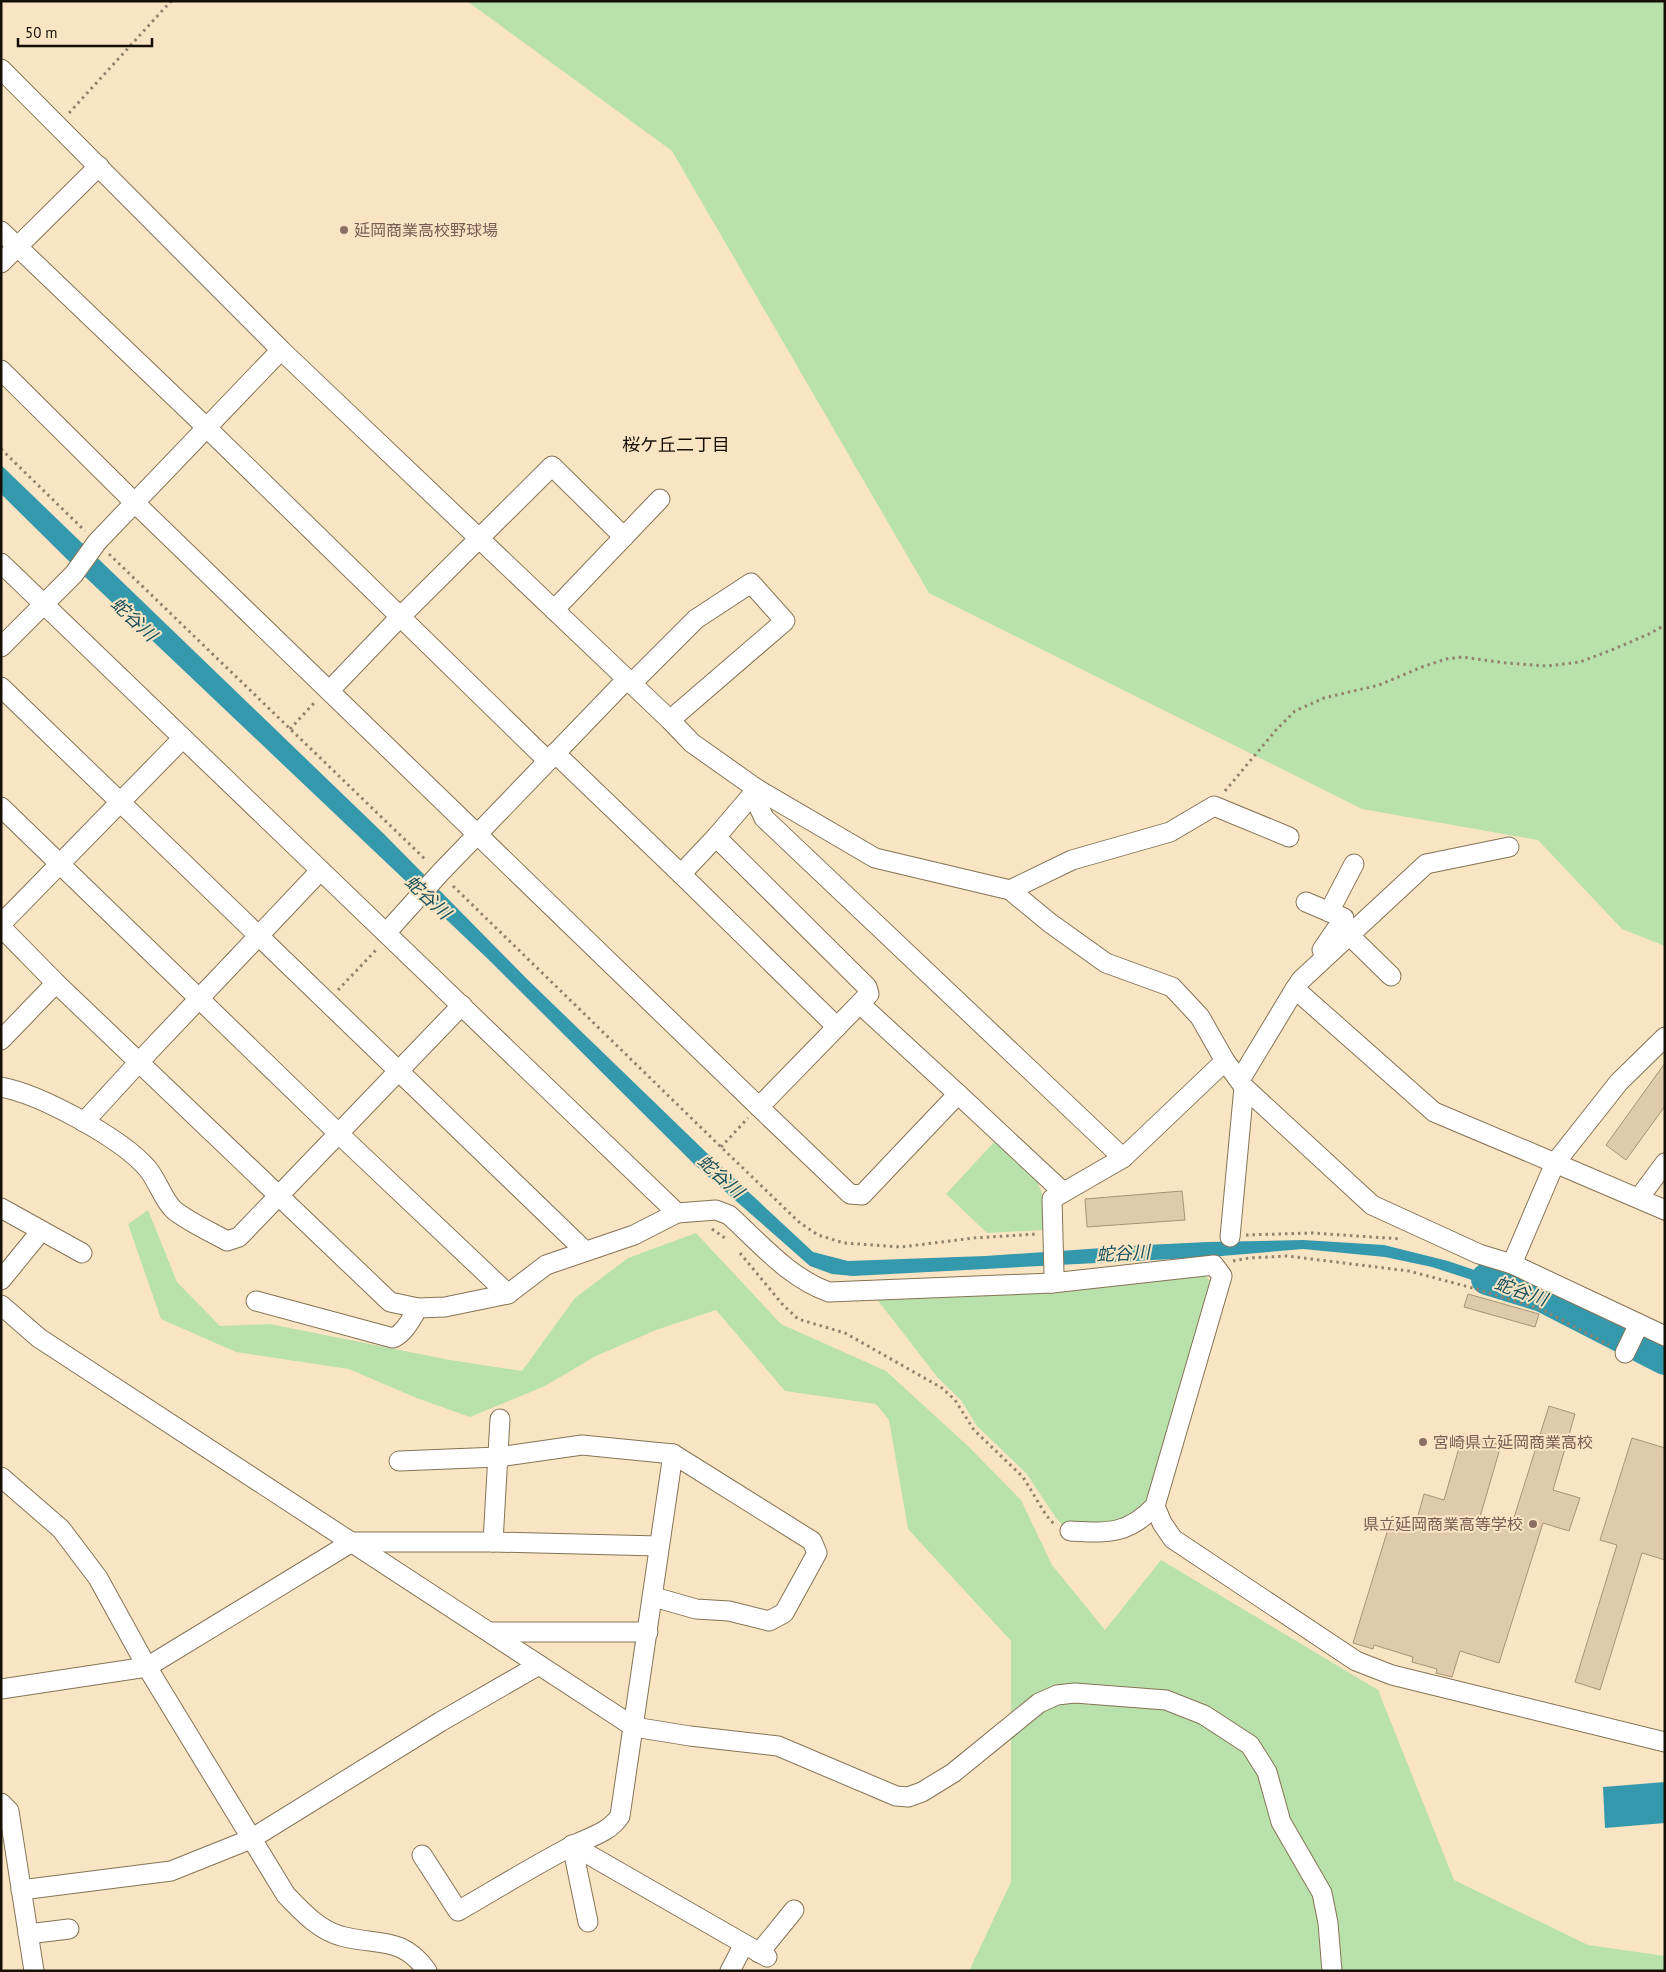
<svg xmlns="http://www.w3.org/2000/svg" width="1666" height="1972" font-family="'PT Sans','Noto Sans JP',sans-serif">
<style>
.green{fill:#b9e1ac}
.water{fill:#3599ad}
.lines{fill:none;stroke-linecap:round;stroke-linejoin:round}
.river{stroke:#3599ad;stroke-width:32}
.building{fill:#dfcbab;stroke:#a79476}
.minor-casing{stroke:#857355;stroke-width:21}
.path{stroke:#91836d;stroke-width:3;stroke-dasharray:2.5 4;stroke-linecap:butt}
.minor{stroke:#fff;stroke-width:19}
.education-dot{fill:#8d6e63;stroke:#f9e5c4;stroke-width:2}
.labels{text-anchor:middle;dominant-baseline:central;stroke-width:4;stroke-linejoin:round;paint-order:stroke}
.education-label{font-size:16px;fill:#785e54;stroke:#f9e5c4;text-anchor:start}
.neighbourhood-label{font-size:18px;fill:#160f05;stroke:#f9e5c4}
.water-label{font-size:18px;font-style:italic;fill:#18505b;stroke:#f9e5c4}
</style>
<rect width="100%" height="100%" fill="#f9e5c4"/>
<!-- green -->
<g class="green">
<path d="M467,1H1665V946L1622,929L1538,840L1362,809L929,593L672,151Z"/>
<path d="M995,1141L1037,1181L1042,1193L1043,1230L987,1233L946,1194Z"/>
<path d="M148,1210L177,1282L220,1326L270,1324L450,1360L522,1371L575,1298L628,1258L696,1233L781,1324L886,1371L969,1447L1021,1500L1052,1565L1105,1630L1161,1560L1378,1690L1454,1880L1588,1945L1665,1956V1971H969L1011,1882V1641L908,1529L889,1420L876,1404L785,1391L716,1310L656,1330L596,1356L545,1386L470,1417L414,1397L349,1369L236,1352L161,1319L128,1224Z"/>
<path d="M1205,1275L1213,1285L1148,1507L1137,1517L1099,1527L1062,1525L1056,1518L1026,1473L977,1426L961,1400L938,1378L876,1298Z"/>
</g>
<!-- water -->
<g class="water">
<path d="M1,465L384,834L527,979L711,1157L813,1252L848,1261L985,1256L1146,1245L1208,1242L1303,1240L1384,1245L1448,1261L1495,1277L1582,1317L1665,1352V1363L1549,1305L1432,1267L1385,1257L1303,1249L1210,1257L853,1276L832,1274L810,1266L695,1165L489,960L80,572L1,494Z"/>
<path d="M1665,1782V1823L1605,1828L1603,1787Z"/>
</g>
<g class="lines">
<!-- river -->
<path class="river" d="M1487,1279L1542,1296L1665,1359"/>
</g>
<!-- building -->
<g class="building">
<path d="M1665,1063V1106L1626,1160L1606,1145Z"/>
<path d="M1182,1191L1185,1220L1087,1227L1085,1199Z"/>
<path d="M1468,1294L1539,1314L1535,1327L1464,1307Z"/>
<path d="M1549,1406L1575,1414L1553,1490L1580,1498L1569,1531L1543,1523L1499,1663L1460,1651L1452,1677L1436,1673L1437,1669L1412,1662L1413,1657L1374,1645L1373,1649L1353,1643L1392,1516L1416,1523L1424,1494L1444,1500L1463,1434L1501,1445L1480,1517L1512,1524Z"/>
<path d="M1632,1438L1665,1448V1560L1642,1553L1600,1690L1575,1682L1617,1545L1600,1540Z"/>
</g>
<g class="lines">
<!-- minor casing -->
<g class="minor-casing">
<g id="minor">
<path d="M1,69L281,350L670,720L692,743L757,789L875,858L1010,890L1050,923L1106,963L1172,987L1200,1017L1225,1061L1244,1087L1372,1205L1479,1254L1512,1264L1665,1336"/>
<path d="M1,231L206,427L548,761"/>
<path d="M1,263L99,166"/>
<path d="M1,370L135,503L759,1107"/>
<path d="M1,563L677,1213L634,1235L546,1265L508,1294L339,1134L1,807"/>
<path d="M554,610L660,499"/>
<path d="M1,647L74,574L97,542L281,350"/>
<path d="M631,684L696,619L751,583L785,621L670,720"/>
<path d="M1,687L585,1251"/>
<path d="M330,690L400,617L552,466L624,537"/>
<path d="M555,753L681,874L837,1027"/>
<path d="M757,789L758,805L764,818L1123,1158"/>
<path d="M716,837L867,987L869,994L759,1107L850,1194L862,1195L958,1094L860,1004"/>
<path d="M681,874L716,837L757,789"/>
<path d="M1010,890L1072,860L1170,832L1214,806L1289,837"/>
<path d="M1306,902L1344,918L1322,950"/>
<path d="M1329,912L1354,864"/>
<path d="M1,924L183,738"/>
<path d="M1,927L56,983L390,1302L418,1308L445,1307L508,1294"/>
<path d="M386,933L440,873L626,680"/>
<path d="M1349,935L1391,976"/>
<path d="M1295,989L1301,980L1426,864L1509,847"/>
<path d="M1,1040L56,983"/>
<path d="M1240,1080L1295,989L1434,1112L1555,1163L1619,1082L1665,1037"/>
<path d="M1,1087C40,1094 121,1138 147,1168C157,1179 164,1202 174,1210C187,1221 211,1232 227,1241L239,1237L462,1005"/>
<path d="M958,1094L1063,1192"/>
<path d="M84,1122L139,1062L320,871"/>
<path d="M1639,1198L1665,1163"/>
<path d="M1,1208L82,1253"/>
<path d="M677,1213L716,1210L729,1215C760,1243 789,1278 829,1292L1052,1283L1214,1265L1222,1276L1155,1506C1127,1535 1108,1533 1070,1531"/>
<path d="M1230,1237L1244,1087"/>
<path d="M1512,1264L1555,1163L1665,1210"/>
<path d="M1,1280L41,1231"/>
<path d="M1052,1283L1054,1274L1052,1199L1123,1158L1225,1061"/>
<path d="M256,1301L393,1338C405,1333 411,1319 418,1308"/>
<path d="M1,1305L39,1338L634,1727L690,1736L778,1746L896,1796L908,1797L922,1792L953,1773L1039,1703L1057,1695L1075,1693L1166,1700L1204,1715L1250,1745L1267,1772L1281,1822L1322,1893L1328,1923L1332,1971"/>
<path d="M1625,1353L1639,1324"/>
<path d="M399,1461L498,1457L582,1445L673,1454L812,1541L817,1553L784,1613L769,1621L729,1611L696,1609L654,1597"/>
<path d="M1,1477L61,1529L98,1578L147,1667L286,1895C302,1911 318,1930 341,1936C376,1946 402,1935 427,1971"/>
<path d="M1155,1506L1162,1523L1173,1539L1356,1661L1392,1675L1665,1742"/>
<path d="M493,1542L500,1419"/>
<path d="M490,1632H648"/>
<path d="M1,1689L147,1667L352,1542H493L659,1546"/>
<path d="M1,1803L9,1811L34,1971"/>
<path d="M572,1845L767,1957"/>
<path d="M572,1845L588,1922"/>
<path d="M422,1855L458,1911C495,1890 533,1866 572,1846C589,1837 609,1833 620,1816L673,1454"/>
<path d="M21,1890L171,1871L251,1839L440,1722L539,1665"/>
<path d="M28,1934L69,1929"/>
<path d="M759,1953L794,1910"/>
<path d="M730,1971L744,1944"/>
</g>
</g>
<!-- path -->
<g class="path">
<path d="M69,113L171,1"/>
<path d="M1,449L85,531"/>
<path d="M109,554L427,861"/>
<path d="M290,729L315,702"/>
<path d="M1225,791L1276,730L1295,711L1324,698L1379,685L1422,667L1446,659L1462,657L1506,663L1547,666L1580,662L1614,649L1649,634L1665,625"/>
<path d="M453,886L721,1147L800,1223L818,1235L844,1243L901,1247L974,1238L1037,1234"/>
<path d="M338,990L377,949"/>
<path d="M721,1147L748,1118"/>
<path d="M712,1229L725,1238"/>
<path d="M1246,1235L1312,1233L1402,1239"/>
<path d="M740,1253L783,1305L798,1319L845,1333L942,1388L955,1400L974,1430L1023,1477L1046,1515L1054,1524"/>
<path d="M1233,1261L1249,1258L1287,1256L1409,1271L1480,1290L1541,1309L1609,1345"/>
</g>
<!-- minor -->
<use href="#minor" class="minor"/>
</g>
<!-- markers -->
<g class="education-dot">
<circle cx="344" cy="230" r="5"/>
<circle cx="1423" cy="1442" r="5"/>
<circle cx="1533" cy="1524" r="5"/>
</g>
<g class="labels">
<!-- education labels -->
<g class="education-label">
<text x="354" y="230">延岡商業高校野球場</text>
<text x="1433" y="1442">宮崎県立延岡商業高校</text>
<text x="1523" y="1524" text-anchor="end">県立延岡商業高等学校</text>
</g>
<!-- neighbourhood labels -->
<g class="neighbourhood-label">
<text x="676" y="444">桜ケ丘二丁目</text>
</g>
<!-- water labels -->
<g class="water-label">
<text transform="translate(134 619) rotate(43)">蛇谷川</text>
<text transform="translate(428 897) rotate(43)">蛇谷川</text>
<text transform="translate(721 1176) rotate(42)">蛇谷川</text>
<text transform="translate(1123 1253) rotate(-3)">蛇谷川</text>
<text transform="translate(1521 1291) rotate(19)">蛇谷川</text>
</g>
</g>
<!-- border -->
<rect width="1666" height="1972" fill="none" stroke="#160f05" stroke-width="5"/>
<!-- scale -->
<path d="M18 38v8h134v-8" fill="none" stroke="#160f05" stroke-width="2.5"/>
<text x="25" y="38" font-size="15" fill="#160f05" stroke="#f9e5c4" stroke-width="4" paint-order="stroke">50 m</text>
</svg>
